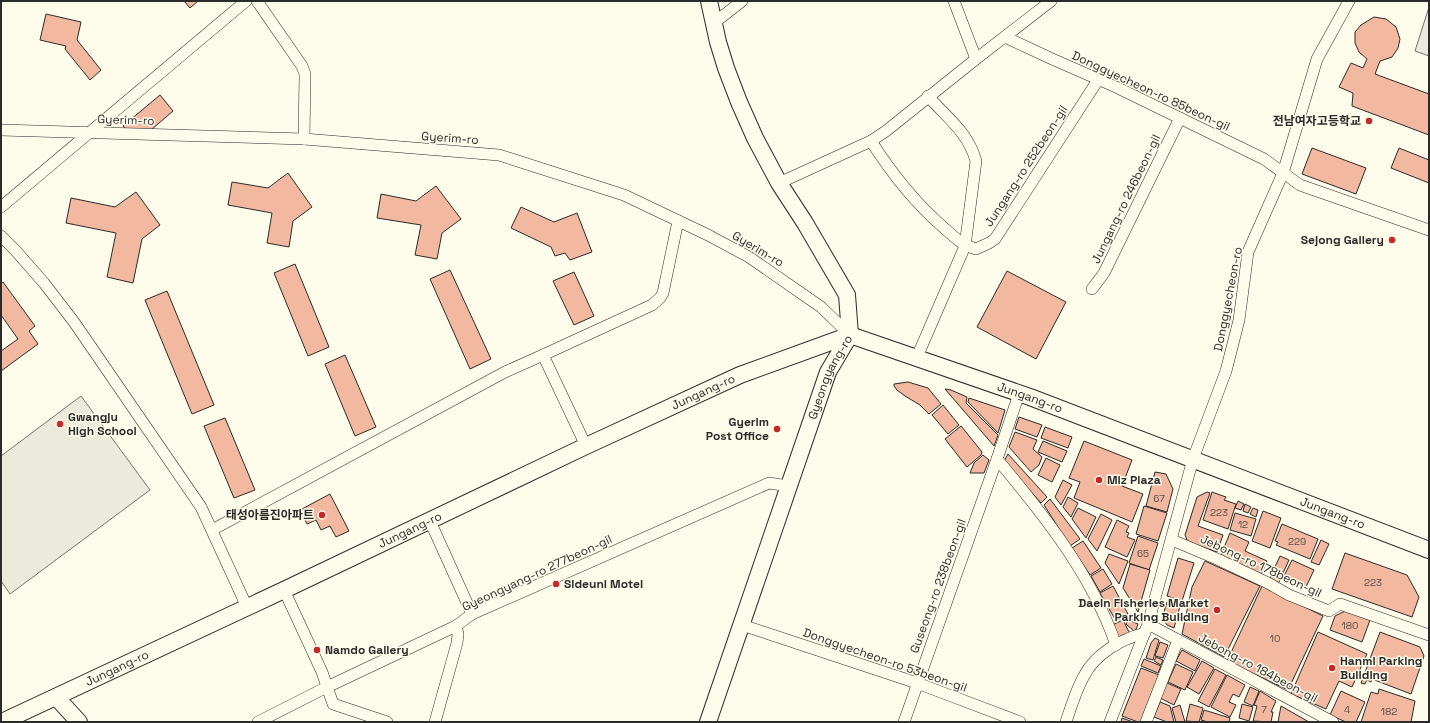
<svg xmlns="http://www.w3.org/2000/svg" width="1430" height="723" font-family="'Space Grotesk','Noto Sans KR',sans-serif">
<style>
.green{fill:#ecebdb;stroke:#74746e}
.building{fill:#f2b8a0;stroke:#2b2b2b}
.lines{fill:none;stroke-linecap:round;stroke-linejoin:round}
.street-casing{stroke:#2b2b2b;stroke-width:12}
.secondary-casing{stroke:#2b2b2b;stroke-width:18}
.street{stroke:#fdfbea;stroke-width:11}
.secondary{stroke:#fdfbea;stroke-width:16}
.poi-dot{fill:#c62828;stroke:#fdfbea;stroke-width:1.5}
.labels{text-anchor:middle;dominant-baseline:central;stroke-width:3;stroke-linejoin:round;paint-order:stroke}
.number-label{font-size:10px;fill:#5d4e48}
.street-label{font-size:12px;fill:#2b2b2b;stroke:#fdfbea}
.poi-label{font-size:12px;font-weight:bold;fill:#2b2b2b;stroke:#fdfbea;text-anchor:end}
</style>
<rect width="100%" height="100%" fill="#fdfbea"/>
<!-- green -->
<g class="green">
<path d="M1429,7V56L1415,51Z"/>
<path d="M81,396L150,490L10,594L1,581V456Z"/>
</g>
<!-- building -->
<g class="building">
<path d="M184,1H198L190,8Z"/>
<path d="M46,14L81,22L77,40L101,70L90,80L65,49L66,46L40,40Z"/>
<path d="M1374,17L1386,19L1396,27L1400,39L1398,48L1392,57L1380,61L1375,74L1429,94V135L1352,106L1353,93L1339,87L1351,63L1363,68L1367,59L1359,52L1355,43V32L1361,25Z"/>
<path d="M160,95L173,111L151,130L127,131L123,126Z"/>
<path d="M1312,148L1366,168L1356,194L1302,174Z"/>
<path d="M1399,148L1429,160V183L1391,168Z"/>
<path d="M288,173L312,207L293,221L289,247L267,243L272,213L228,205L232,182L268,188Z"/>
<path d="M436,186L461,219L442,233L437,259L415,255L421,225L377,218L381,194L416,201Z"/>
<path d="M136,192L160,225L142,239L133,283L107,277L116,233L66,223L71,198L115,207Z"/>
<path d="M521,207L554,222L577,213L592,252L570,260L565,253L555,256L551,247L511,228Z"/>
<path d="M295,264L329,347L308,356L274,273Z"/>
<path d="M450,270L491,359L470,369L430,279Z"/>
<path d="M1007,271L1066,302L1036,359L977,327Z"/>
<path d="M574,272L594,316L574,325L553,281Z"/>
<path d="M3,282L35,326L29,331L38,344L1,371V351L18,339L1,315V284Z"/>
<path d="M167,291L214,405L192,414L145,300Z"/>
<path d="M345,355L376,427L355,436L325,364Z"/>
<path d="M908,382L928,388L941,404L929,414L920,405L905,396L897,390L894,386V384Z"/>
<path d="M945,389L951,390L967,397L966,403L998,435L994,446Z"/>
<path d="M969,398L1005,410L998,433L968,402Z"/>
<path d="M943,405L959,425L948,434L932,415Z"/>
<path d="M1019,417L1042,425L1037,437L1015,429Z"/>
<path d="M225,418L255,490L234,498L204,426Z"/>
<path d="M961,426L982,452L981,455L967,467L945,439Z"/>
<path d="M1045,427L1072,437L1068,448L1041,438Z"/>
<path d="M1015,432L1037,440L1033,449L1042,457L1039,465L1031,472L1009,447Z"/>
<path d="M1043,441L1067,451L1062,462L1038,452Z"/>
<path d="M1084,441L1132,460L1122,486L1143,494L1132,522L1074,498L1080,482L1069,478Z"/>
<path d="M1008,454L1047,497L1041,503L1004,461Z"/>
<path d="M983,455L989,460L984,473H970L974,463Z"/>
<path d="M1046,458L1060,465L1052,482L1038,475Z"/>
<path d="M1155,472L1166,474L1173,489L1167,512L1146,506Z"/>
<path d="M1063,480L1072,485L1061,505L1055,497Z"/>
<path d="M1207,492L1210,493L1198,526L1223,535L1217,552L1188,542L1185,535L1197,497Z"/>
<path d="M1212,492L1226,497L1224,500L1236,504L1228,529L1203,520Z"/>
<path d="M330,494L349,531L336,537L330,526L321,530L316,520L307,524L300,510Z"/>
<path d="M1068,497L1078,503L1071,517L1063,507Z"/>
<path d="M1050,499L1080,539L1070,546L1044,505Z"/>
<path d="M1238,501L1244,504L1241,510L1235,508Z"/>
<path d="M1245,504L1251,507L1248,513L1243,511Z"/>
<path d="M1144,506L1167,513L1158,541L1136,534Z"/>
<path d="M1078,508L1096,517L1086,538L1072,519Z"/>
<path d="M1253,508L1258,510L1256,517L1250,514Z"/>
<path d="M1263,511L1281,518L1270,548L1252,541Z"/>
<path d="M1235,513L1256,519L1251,536L1230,530Z"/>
<path d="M1101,514L1112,520L1097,551L1088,539Z"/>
<path d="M1117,520L1129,526L1126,532L1129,533L1127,537L1135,540L1127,557L1105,547Z"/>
<path d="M1282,524L1318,539L1310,559L1276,545L1278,542L1275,541Z"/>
<path d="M1230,533L1249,542L1245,551L1267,561L1261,575L1220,557Z"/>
<path d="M1138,536L1158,543L1149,570L1129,563Z"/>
<path d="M1321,540L1329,544L1319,565L1311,562Z"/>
<path d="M1083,541L1101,568L1090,575L1072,548Z"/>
<path d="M1345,553L1407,575L1419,597L1412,617L1332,589Z"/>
<path d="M1109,554L1128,561L1119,584L1105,563Z"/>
<path d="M1280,556L1289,560L1278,584L1269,580Z"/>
<path d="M1178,558L1194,563L1182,601L1167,596Z"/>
<path d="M1292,560L1314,570L1306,587L1284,576Z"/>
<path d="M1205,561L1260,586L1224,657L1182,634L1192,587Z"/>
<path d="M1130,564L1150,570L1138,612L1123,588Z"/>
<path d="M1103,569L1112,584L1100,592L1091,576Z"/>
<path d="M1113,586L1128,614L1116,621L1100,593Z"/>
<path d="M1262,586L1323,616L1288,690L1227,661Z"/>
<path d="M1167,602L1180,606L1174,628L1167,625L1162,618Z"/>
<path d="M1345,611L1370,620L1362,642L1330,630L1335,616Z"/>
<path d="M1130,614L1139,618L1138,622L1129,618Z"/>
<path d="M1123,620L1130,634L1118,639L1112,625Z"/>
<path d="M1128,620L1138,624L1135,632L1126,624Z"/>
<path d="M1318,632L1367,654L1352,687L1339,681L1326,709L1291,694Z"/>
<path d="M1380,632L1420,647L1424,656L1411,694L1372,679L1371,682L1367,680L1365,684L1361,683Z"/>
<path d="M1155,638L1159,640L1153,660L1146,658L1151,643Z"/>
<path d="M1160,642L1168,645L1163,658L1155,656Z"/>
<path d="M1182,650L1200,660L1195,671L1176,661Z"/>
<path d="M1156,657L1163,660L1161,665L1154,661Z"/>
<path d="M1144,659L1161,666L1158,673L1141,666Z"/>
<path d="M1202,661L1214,668L1199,694L1187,687Z"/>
<path d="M1176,664L1193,672L1185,690L1168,682Z"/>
<path d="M1141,668L1159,675L1141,722H1138L1122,716Z"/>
<path d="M1215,669L1226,675L1209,707L1198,701Z"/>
<path d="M1227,675L1245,685L1239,697L1233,694L1229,702L1236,705L1230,717L1211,707Z"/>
<path d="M1167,683L1181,689L1174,705L1160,698Z"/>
<path d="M1250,687L1259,691L1253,706L1244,702Z"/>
<path d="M1379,689L1415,701L1411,722H1361L1371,692L1378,694Z"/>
<path d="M1260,691L1276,701L1271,712H1273L1271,722L1253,721L1257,706L1254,705Z"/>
<path d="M1341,691L1365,702L1356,722H1346L1330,715Z"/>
<path d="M1160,702L1170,706L1174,722H1167L1154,717Z"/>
<path d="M1190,704L1203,708L1199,722L1186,721Z"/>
<path d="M1242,704L1253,707L1249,721L1239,718Z"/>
<path d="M1180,705L1185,722H1176L1172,708Z"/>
<path d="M1281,706L1309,722H1278Z"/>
<path d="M1204,710L1230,718L1229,722H1208L1201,720Z"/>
<path d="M1122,718L1133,722H1121Z"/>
</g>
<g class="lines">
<!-- street casing -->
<g class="street-casing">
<g id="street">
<path d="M257,1L302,66L305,74L304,139"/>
<path d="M954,1L976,59"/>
<path d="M714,23L742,1"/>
<path d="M1005,37L1050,58L1116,87L1264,159L1300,185L1429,230"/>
<path d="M1,130L304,139L499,155L624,195L708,235L749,257L821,307L850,335"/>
<path d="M871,141C892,174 913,201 943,227C954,237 962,245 976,249L989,243L995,239L1098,80"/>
<path d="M779,183L871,141L886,131L976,59L1051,1"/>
<path d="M1,207L246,1"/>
<path d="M1,236L15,250L44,283L74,322L201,507L247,607"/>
<path d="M1092,289L1104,273L1180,118"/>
<path d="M917,357L965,246L976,161C968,132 947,118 928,96"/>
<path d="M586,446L543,355L652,305L660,298L663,293L678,221"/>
<path d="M997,459C1044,515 1092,575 1116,645"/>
<path d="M430,521L472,614"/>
<path d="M212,530L505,372L543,355"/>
<path d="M1172,540L1217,559L1268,583L1289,595L1329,611L1340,604L1429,635"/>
<path d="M284,590L322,672L333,704L387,722"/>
<path d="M1148,624L1333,722"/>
<path d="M742,625L917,683L1020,722"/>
<path d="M258,722L327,687L456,626L472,614L769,483L788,486"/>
<path d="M435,722L457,643L458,634L456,626"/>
<path d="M904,722L997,459L1019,394"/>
<path d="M1066,722C1071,707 1076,690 1084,676C1095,654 1121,639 1145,633"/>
<path d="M1110,722L1148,624L1193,459L1226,371L1239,320L1248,252L1283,173L1317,59L1349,1"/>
<path d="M1146,722L1178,640"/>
</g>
</g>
<!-- secondary casing -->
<g class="secondary-casing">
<g id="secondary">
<path d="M56,697L79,722"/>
<path id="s1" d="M2,722L284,590L586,446L740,375L850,335L1030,397L1429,550"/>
<path id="s2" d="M708,722L828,372L850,335L847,295L805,223L779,183L755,138L739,102L726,68L718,42L709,1"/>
</g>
</g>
<!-- street -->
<use href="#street" class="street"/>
<!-- secondary -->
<use href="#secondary" class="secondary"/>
</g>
<!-- markers -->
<g class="poi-dot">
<circle cx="1369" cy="121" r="4"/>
<circle cx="1392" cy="240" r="4"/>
<circle cx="60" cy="424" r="4"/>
<circle cx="777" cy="429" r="4"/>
<circle cx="1099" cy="480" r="4"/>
<circle cx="322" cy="515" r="4"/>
<circle cx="556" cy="584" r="4"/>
<circle cx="1217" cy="610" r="4"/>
<circle cx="317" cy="650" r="4"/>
<circle cx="1332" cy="668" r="4"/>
</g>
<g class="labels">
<!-- number labels -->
<g class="number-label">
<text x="1159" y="498">67</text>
<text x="1219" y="512">223</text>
<text x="1243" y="524">12</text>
<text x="1297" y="541">229</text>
<text x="1143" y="553">65</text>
<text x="1373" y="582">223</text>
<text x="1350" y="625">180</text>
<text x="1275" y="638">10</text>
<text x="1264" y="709">7</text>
<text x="1347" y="709">4</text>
<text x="1389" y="711">182</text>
</g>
<!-- street labels -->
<g class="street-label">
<text transform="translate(1151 91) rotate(25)">Donggyecheon-ro 85beon-gil</text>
<text transform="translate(126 120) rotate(2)">Gyerim-ro</text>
<text transform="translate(450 138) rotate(4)">Gyerim-ro</text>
<text transform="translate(1026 166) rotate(-57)">Jungang-ro 252beon-gil</text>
<text transform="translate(1126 199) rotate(-64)">Jungang-ro 246beon-gil</text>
<text transform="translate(758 249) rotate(31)">Gyerim-ro</text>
<text transform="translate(1228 299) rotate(-79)">Donggyecheon-ro</text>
<text stroke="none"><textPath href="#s2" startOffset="366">Gyeongyang-ro</textPath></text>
<text stroke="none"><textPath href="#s1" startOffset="775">Jungang-ro</textPath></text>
<text stroke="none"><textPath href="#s1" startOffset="1123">Jungang-ro</textPath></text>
<text stroke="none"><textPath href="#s1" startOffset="1447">Jungang-ro</textPath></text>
<text stroke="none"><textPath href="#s1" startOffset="451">Jungang-ro</textPath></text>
<text transform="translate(1261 566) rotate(25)">Jebong-ro 178beon-gil</text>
<text transform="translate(537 573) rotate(-25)">Gyeongyang-ro 277beon-gil</text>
<text transform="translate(938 586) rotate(-70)">Guseong-ro 238beon-gil</text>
<text transform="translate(885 660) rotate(19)">Donggyecheon-ro 53beon-gil</text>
<text stroke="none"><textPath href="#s1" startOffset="127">Jungang-ro</textPath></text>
<text transform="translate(1258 668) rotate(28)">Jebong-ro 184beon-gil</text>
</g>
<!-- poi labels -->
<g class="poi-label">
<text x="1361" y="121">전남여자고등학교</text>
<text x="1384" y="240">Sejong Gallery</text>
<text x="68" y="417" text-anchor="start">Gwangju<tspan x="68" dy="14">High School</tspan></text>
<text x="769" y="422">Gyerim<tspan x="769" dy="14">Post Office</tspan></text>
<text x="1107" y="480" text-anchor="start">Miz Plaza</text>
<text x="314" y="515">태성아름진아파트</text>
<text x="564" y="584" text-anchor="start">Sideuni Motel</text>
<text x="1209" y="603">Daein Fisheries Market<tspan x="1209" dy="14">Parking Building</tspan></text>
<text x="325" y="650" text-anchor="start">Namdo Gallery</text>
<text x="1340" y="661" text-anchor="start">Hanmi Parking<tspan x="1340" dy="14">Building</tspan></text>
</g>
</g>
<!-- border -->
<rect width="1430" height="723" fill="none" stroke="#2b2b2b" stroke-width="4"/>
</svg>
